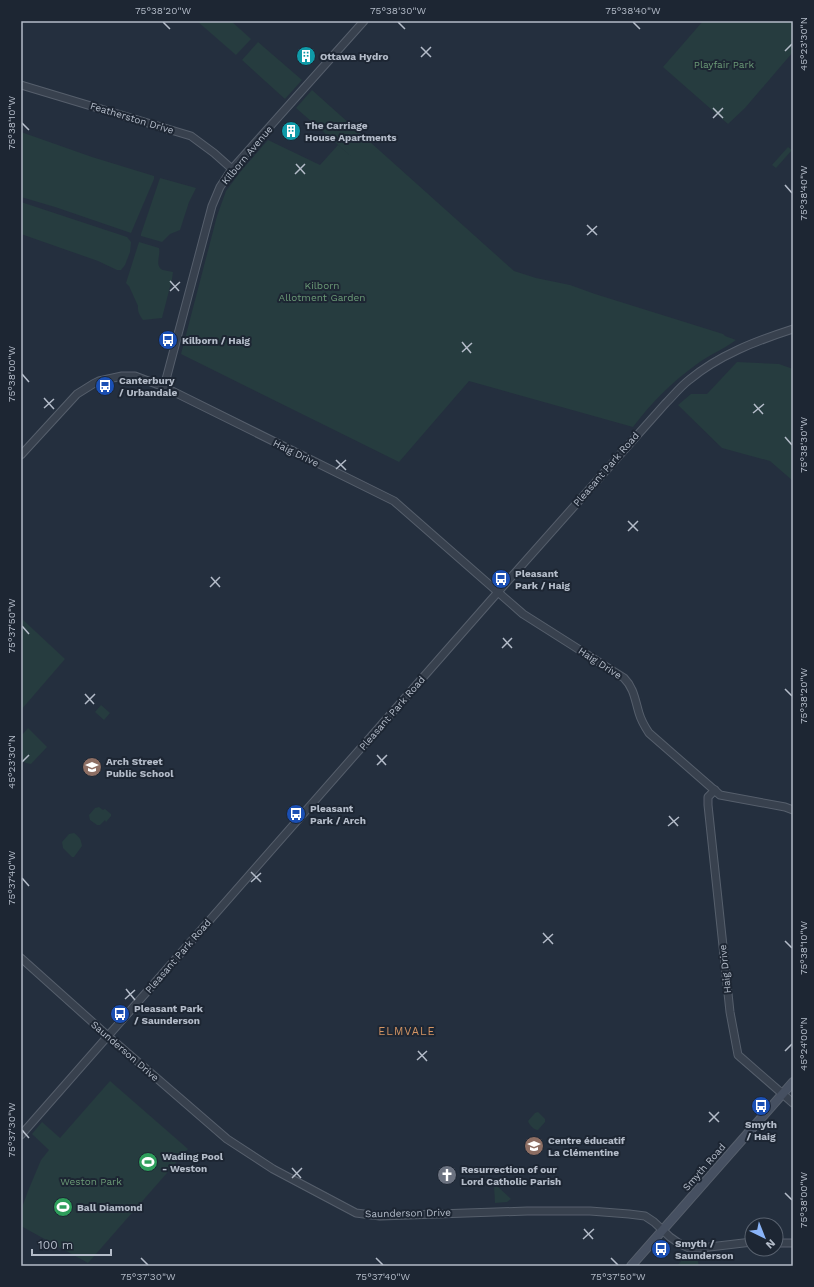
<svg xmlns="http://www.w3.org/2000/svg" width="814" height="1287" font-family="'Work Sans',sans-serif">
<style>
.green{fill:#263c3f}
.water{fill:#394c67}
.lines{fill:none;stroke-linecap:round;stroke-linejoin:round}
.tertiary-casing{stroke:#565f6c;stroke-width:9}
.secondary-casing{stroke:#565f6c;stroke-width:10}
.tertiary{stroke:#38414e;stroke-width:7}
.secondary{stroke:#465061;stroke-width:8}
.ticks{fill:none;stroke:#b4bcc9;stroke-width:1.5}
.labels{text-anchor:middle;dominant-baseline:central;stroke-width:4;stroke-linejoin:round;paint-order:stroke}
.poi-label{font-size:10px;font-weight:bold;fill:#b4bcc9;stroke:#1d2633;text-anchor:start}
.park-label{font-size:10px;fill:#6b9a76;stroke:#1d2633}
.street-label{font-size:10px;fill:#b4bcc9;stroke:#1d2633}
.neighbourhood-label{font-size:11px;letter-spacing:1px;fill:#d59563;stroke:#1d2633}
.neatline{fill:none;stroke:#b4bcc9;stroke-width:1.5}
.ticks-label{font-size:10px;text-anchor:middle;fill:#b4bcc9}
</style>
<rect width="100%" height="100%" fill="#242f3e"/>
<!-- green -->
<g class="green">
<path d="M197,21H231L251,39L236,55Z"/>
<path d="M703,21H793V52L745,108L728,124L663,67Z"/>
<path d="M258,42L302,80L285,99L242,60Z"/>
<path d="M312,90L514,271L536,278L570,285L595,294L723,334L725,336L736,340C724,349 709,355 697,364C672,382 651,403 633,427L469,381L399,462L181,354L217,216L226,191L241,171L268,140L320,165L338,145L352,157L296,108Z"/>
<path d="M21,132L92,157L154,176V179L131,233L55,207L21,197Z"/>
<path d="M788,147L792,150L776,168L772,165Z"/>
<path d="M160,178L196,188L189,202L180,230L170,234L162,242L141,236V234Z"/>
<path d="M21,202L127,237L131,242L130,252L125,265L121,270H117L98,261L21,234Z"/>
<path d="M139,242L159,248C161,255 154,266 163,270C166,271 170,271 173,272L172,279L162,318L143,320C140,316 137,311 138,306L129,286L126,283Z"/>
<path d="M737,362L779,364L793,369V481L770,461L722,448L678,405L691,394H707Z"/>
<path d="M21,618L65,659L21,710Z"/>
<path d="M101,705L110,713L104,720L95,712Z"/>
<path d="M28,728L47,747L31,764L26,763L21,760V736Z"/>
<path d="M99,807L103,810L105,809L111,814V816L106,822L105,820L100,825H97L90,820L89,815L95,808Z"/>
<path d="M74,833C80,837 81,840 82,846L74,857H72L63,848L62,842L69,834Z"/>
<path d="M110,1081L188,1149L88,1263L21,1226V1210L28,1191L41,1160L49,1150L32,1134L42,1122L60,1138Z"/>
<path d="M538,1112L545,1119V1122L538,1130C534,1130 529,1125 528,1121L535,1113Z"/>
<path d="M494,1185H496L511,1199L507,1202L495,1203Z"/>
<path d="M686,1255L697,1257L699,1266H677Z"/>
</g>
<!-- water -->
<path class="water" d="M148,1153L157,1160L147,1171L139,1163Z"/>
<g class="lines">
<!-- tertiary casing -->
<g class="tertiary-casing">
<g id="tertiary">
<path d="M21,85L191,136L214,153L232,169"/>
<path d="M164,387L212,206L220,187L232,169L364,21"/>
<path d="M21,455L77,394L93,384L99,381L122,376H135L164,387L394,501L523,614L624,678C634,688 635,700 639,713C641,720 645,727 649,733L720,795L785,807L793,810"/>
<path d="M715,790L708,797V805L730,1012L738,1055L793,1103"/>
<path d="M21,958L108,1036L227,1139L273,1169L356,1213L380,1216L527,1211H590L629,1214L645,1216L654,1222L670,1237L680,1244L689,1248H701L752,1242"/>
<path d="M21,1135L498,592L665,404C673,396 680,387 689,380C719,355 756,341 793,329"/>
<path d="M776,1243H793"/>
</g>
</g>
<!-- secondary casing -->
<g class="secondary-casing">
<path id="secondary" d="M631,1266L793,1082"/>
</g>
<!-- tertiary -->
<use href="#tertiary" class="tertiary"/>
<!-- secondary -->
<use href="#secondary" class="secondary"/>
</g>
<!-- ticks -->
<path class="ticks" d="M163,22L170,29M398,22L405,29M633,22L640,29M421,47L431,57M785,51L792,44M421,57L431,47M713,108L723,118M713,118L723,108M22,123L29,130M296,164L305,174M295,174L305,164M785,185L792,193M587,225L597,235M587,235L597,226M170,281L179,291M170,291L180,282M462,342L471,353M462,352L472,343M22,374L29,382M44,398L54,409M754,404L763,414M44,408L54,399M753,413L764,404M785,437L792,445M336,460L346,470M336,469L346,460M628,521L638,531M628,531L638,521M211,577L220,587M210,587L220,577M22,626L29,634M503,638L512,648M502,648L512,638M785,689L792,696M85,694L94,704M85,704L95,694M377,755L386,765M22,762L29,755M377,765L387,755M669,816L678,826M668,826L679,817M251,872L261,882M22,878L29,886M251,882L261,873M543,933L553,944M785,941L792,948M543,943L553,934M126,989L135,1000M125,999L135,990M418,1051L427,1061M785,1051L792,1044M417,1060L427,1051M709,1112L719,1122M709,1122L719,1112M22,1130L29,1138M292,1168L301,1178M292,1178L302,1168M785,1193L792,1200M584,1229L593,1239M583,1239L594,1229M141,1258L148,1265M376,1258L383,1265M611,1258L618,1265"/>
<!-- icons -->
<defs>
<g id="building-disc" transform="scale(1)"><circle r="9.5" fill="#0f9aa8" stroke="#1d2633"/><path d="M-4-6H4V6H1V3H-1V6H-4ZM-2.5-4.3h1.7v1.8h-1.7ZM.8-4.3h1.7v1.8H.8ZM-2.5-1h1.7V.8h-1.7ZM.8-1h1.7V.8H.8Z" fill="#fff"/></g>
<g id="bus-disc" transform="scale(1)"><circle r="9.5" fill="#1a4fb4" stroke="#1d2633"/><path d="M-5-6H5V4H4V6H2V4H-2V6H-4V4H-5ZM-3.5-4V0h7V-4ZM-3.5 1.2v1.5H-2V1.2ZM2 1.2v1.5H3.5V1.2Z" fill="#fff"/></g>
<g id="school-disc" transform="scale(1)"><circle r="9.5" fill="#8d6e63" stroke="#1d2633"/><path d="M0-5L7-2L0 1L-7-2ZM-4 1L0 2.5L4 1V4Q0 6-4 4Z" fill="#fff"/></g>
<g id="stadium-disc" transform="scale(1)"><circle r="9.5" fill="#2e9e5b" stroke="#1d2633"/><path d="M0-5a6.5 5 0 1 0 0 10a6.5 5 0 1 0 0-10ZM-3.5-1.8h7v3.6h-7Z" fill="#fff"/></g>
<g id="church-disc" transform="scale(1)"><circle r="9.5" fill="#6b7280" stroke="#1d2633"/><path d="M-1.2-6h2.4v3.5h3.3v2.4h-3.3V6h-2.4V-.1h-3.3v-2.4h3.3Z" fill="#fff"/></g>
</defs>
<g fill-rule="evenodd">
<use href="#building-disc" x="306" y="56"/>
<use href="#building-disc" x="291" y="131"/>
<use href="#bus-disc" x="168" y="340"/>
<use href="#bus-disc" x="105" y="386"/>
<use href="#bus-disc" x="501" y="579"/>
<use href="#school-disc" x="92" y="767"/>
<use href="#bus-disc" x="296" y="814"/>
<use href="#bus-disc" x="120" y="1014"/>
<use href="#bus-disc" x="761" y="1106"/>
<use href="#school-disc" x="534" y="1146"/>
<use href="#stadium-disc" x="148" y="1162"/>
<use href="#church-disc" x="447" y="1175"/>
<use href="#stadium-disc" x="63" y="1207"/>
<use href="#bus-disc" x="661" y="1249"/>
</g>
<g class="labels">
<!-- poi labels -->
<g class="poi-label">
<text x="320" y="56">Ottawa Hydro</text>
<text x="305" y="125">The Carriage<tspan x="305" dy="12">House Apartments</tspan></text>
<text x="182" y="340">Kilborn / Haig</text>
<text x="119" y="380">Canterbury<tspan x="119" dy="12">/ Urbandale</tspan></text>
<text x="515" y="573">Pleasant<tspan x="515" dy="12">Park / Haig</tspan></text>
<text x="106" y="761">Arch Street<tspan x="106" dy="12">Public School</tspan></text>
<text x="310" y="808">Pleasant<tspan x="310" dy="12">Park / Arch</tspan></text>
<text x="134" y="1008">Pleasant Park<tspan x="134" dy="12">/ Saunderson</tspan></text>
<text x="761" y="1124" text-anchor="middle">Smyth<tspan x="761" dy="12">/ Haig</tspan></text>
<text x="548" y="1140">Centre éducatif<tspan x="548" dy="12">La Clémentine</tspan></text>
<text x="162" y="1156">Wading Pool<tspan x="162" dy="12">- Weston</tspan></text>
<text x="461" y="1169">Resurrection of our<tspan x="461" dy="12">Lord Catholic Parish</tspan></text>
<text x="77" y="1207">Ball Diamond</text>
<text x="675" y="1243">Smyth /<tspan x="675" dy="12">Saunderson</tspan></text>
</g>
<!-- park labels -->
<g class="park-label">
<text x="724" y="64">Playfair Park</text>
<text x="322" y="285">Kilborn<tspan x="322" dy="12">Allotment Garden</tspan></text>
<text x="91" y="1181">Weston Park</text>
</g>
<!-- street labels -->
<g class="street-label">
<text transform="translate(132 118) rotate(17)">Featherston Drive</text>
<text transform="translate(247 155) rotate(-50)">Kilborn Avenue</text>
<text transform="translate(296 453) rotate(26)">Haig Drive</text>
<text transform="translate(606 469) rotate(-49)">Pleasant Park Road</text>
<text transform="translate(600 663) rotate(33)">Haig Drive</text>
<text transform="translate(392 713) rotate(-49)">Pleasant Park Road</text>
<text transform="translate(178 956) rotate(-49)">Pleasant Park Road</text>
<text transform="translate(725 969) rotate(-96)">Haig Drive</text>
<text transform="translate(125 1051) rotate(41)">Saunderson Drive</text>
<text transform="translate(704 1167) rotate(-49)">Smyth Road</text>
<text transform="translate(408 1213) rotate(-1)">Saunderson Drive</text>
</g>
<!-- neighbourhood labels -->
<g class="neighbourhood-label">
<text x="407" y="1031">ELMVALE</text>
</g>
</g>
<!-- border -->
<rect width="814" height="1287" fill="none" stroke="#1d2633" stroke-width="44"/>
<!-- north arrow -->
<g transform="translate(764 1237) rotate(137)"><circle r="19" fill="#1d2633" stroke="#59626f"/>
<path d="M0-3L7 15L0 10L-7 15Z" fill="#8ab4f8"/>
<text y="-6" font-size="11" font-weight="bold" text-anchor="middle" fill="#b4bcc9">N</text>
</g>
<!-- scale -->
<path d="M32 1249v6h79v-6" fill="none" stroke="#b4bcc9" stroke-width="2"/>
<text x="38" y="1249" font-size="12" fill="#b4bcc9" stroke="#1d2633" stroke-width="3" paint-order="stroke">100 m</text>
<rect x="22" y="22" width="770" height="1243" class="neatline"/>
<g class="ticks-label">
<text x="163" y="14">75°38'20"W</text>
<text x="398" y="14">75°38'30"W</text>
<text x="633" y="14">75°38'40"W</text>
<text transform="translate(803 44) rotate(-90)" y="4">45°23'30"N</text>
<text transform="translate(11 123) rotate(-90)" y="4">75°38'10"W</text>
<text transform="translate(803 193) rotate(-90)" y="4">75°38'40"W</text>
<text transform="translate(11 374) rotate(-90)" y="4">75°38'00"W</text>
<text transform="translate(803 445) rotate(-90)" y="4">75°38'30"W</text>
<text transform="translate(11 626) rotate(-90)" y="4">75°37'50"W</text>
<text transform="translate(803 696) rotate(-90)" y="4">75°38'20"W</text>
<text transform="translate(11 762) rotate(-90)" y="4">45°23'30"N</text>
<text transform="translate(11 878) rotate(-90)" y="4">75°37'40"W</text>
<text transform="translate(803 948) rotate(-90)" y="4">75°38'10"W</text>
<text transform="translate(803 1044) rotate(-90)" y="4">45°24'00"N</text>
<text transform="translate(11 1130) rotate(-90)" y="4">75°37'30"W</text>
<text transform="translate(803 1200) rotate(-90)" y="4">75°38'00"W</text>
<text x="148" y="1280">75°37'30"W</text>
<text x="383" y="1280">75°37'40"W</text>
<text x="618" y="1280">75°37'50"W</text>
</g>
</svg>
